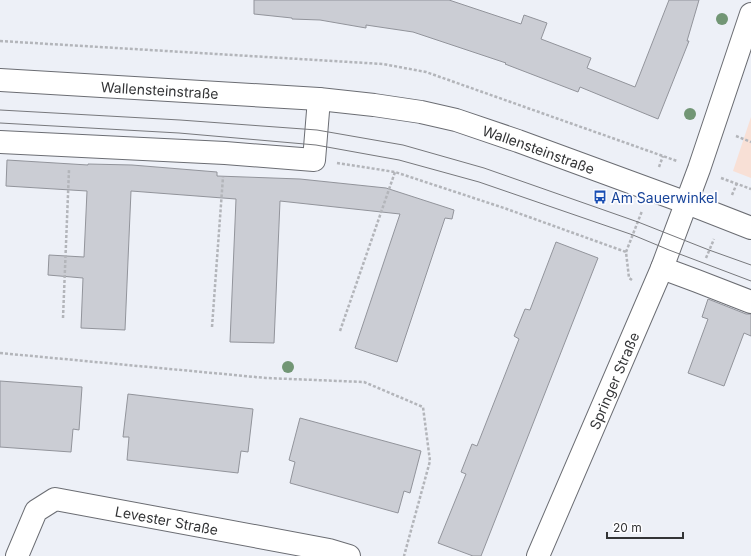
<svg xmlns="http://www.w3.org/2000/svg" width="751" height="556" font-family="Inter,sans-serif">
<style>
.commercial{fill:#f8e0d6}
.building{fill:#cbcdd4;stroke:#92949b}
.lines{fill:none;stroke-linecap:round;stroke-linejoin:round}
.minor-casing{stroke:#6b6d73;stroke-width:24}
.path{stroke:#b3b5ba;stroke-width:2.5;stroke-dasharray:3 2;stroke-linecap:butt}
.minor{stroke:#fff;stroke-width:22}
.tram{stroke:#77787c;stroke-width:1}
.tree{fill:#729675}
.labels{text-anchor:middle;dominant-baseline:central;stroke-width:3.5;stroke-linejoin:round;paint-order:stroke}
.street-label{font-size:14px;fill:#333436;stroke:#fdfdff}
.transit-label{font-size:14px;fill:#164399;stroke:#fdfdff;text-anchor:start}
</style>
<rect width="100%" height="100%" fill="#edf0f7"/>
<!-- commercial -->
<path class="commercial" d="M751,117V178L733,171Z"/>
<!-- building -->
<g class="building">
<path d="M254,0H449L521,24L524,15L547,23L541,39L591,58L587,68L635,87L669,0H699L687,41H689L658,119L580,87L578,92L505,64L506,63L413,32L366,25V28L320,20L292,19V18L254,14Z"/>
<path d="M7,160L88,165V164L132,165L217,172V176L300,179L386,188L454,210L452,219L445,218L397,362L355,348L400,214L280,201L274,343L230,342L236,199L131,191L125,330L81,328L83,278L48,275L49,255L84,257L87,191L6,186Z"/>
<path d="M556,242L598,258L481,556H473L438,543L466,474L461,472L472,444L477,446L519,339L514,336L525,309L530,310Z"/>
<path d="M708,299L746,314H751V336L744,333L724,386L688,373L708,319L702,317Z"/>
<path d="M0,381L82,387L79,430L73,429L71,452L0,447Z"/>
<path d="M128,394L253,409L248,452L241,451L238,473L127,460L129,437H123Z"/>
<path d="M300,418L421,451L410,493L404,491L398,513L290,483L295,462L289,460Z"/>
</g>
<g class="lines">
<!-- minor casing -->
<g class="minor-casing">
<g id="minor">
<path id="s1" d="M0,80L319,99L374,105L421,112L456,120L518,141L687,203L751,228"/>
<path d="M0,142L225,153L314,160L319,99"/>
<path d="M662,268L697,281L751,302"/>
<path id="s2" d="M17,556L36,511L55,499L329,550L349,556"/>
<path id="s3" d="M538,556L662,268L699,169L751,14"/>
</g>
</g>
<!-- path -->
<g class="path">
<path d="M0,41L383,64L426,72L677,161"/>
<path d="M736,136L751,142"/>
<path d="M337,163L395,172L504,208L626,252L629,278L632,280"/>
<path d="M659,167L663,156"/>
<path d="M721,178L751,189"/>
<path d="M732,195L737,183"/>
<path d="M626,252L642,211"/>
<path d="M706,258L714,239"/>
<path d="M63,318L69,170"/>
<path d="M212,327L223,177"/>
<path d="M340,331L395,172"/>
<path d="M0,353L266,378L364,382L423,407L430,461L404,556"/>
</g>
<!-- minor -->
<use href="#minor" class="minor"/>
<!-- tram -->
<g class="tram">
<path d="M0,110L180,120L317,130L403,145L484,168L638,222L709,250L751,265"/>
<path d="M0,123L179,133L316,145L399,160L479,182L633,235L669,250L751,281"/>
</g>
</g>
<!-- trees -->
<g class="tree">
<circle cx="722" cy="19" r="6"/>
<circle cx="690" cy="114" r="6"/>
<circle cx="288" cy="367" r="6"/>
</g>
<!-- icons -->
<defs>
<g id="bus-bare" transform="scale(1.08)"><path d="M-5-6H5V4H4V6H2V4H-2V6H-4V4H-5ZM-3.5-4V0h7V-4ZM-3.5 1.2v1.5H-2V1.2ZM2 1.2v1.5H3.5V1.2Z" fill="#1a4fb4" stroke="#fdfdff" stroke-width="2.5" paint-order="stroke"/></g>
</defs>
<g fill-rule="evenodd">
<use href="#bus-bare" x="600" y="197"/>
</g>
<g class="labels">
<!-- street labels -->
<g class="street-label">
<text stroke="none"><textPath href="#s1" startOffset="160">Wallensteinstraße</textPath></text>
<text stroke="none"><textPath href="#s1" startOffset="546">Wallensteinstraße</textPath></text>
<text stroke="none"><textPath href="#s3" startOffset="191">Springer Straße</textPath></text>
<text stroke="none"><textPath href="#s2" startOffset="185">Levester Straße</textPath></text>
</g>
<!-- transit labels -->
<g class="transit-label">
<text x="611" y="197">Am Sauerwinkel</text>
</g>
</g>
<!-- scale -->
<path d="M607 532v6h76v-6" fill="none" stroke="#333436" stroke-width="2"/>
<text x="613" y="532" font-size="12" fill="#333436" stroke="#fdfdff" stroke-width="3" paint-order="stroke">20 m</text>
</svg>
